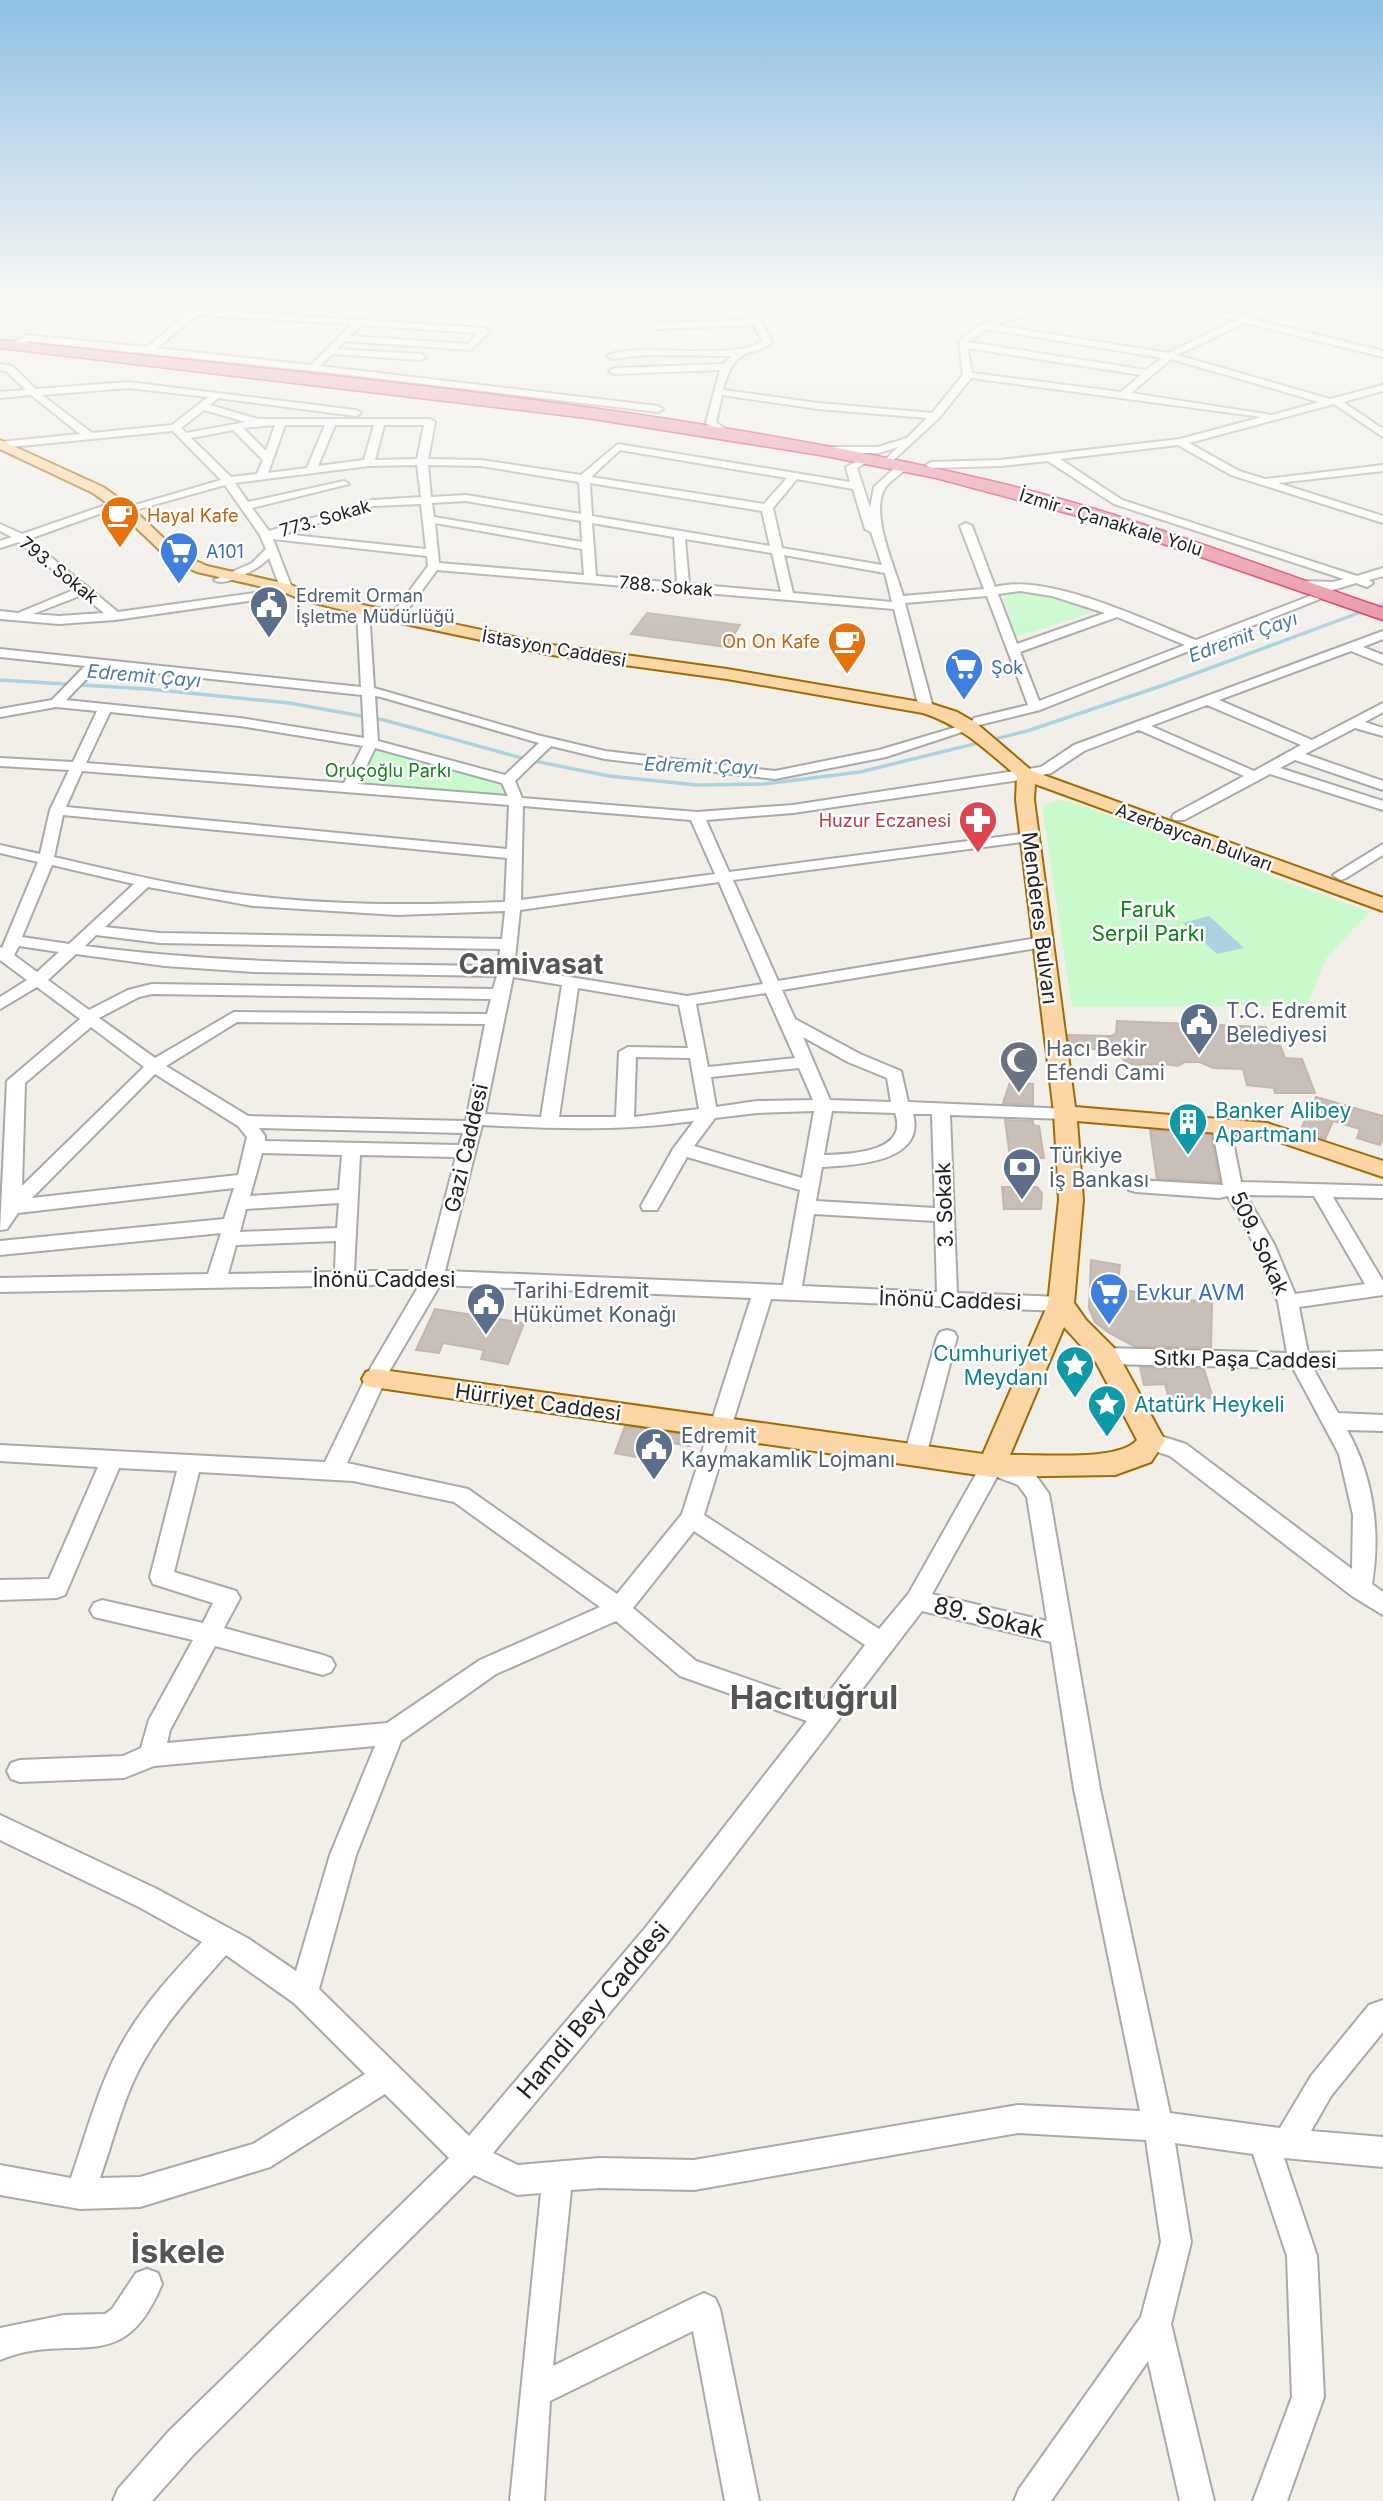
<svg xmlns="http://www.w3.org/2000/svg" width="1383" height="2501" font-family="Inter,sans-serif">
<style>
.park{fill:#c8facc}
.water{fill:#aad3df}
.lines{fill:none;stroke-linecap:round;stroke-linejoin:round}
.stream{stroke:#aad3df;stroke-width:3.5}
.building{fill:#c7bfb8;stroke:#c4b6ab;stroke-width:2}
.minor-casing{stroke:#a9a9a9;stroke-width:4}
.major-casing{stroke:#a06b00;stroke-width:4}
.highway-casing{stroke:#dc2a67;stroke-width:3}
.minor{fill:#fff;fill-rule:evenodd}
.major{fill:#fcd6a4;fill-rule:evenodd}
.highway{fill:#e892a2;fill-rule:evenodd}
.labels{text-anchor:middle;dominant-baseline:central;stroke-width:5;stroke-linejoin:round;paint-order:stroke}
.far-food-label{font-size:18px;fill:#c56008;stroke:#fff;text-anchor:start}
.far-street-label{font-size:18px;fill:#222;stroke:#fff}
.far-shop-label{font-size:18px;fill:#366cbe;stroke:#fff;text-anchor:start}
.far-service-label{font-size:18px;fill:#4e5e75;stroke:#fff;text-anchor:start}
.far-park-label{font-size:18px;fill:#0c8416;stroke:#fff}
.far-health-label{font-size:18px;fill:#be3a42;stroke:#fff;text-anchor:end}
.far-water-label{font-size:19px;font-style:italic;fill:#4a7aab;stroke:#fff}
.park-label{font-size:21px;fill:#0c8416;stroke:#fff}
.street-label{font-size:21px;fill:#222;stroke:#fff}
.service-label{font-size:21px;fill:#4e5e75;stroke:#fff;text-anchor:start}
.worship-label{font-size:21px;fill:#5b616d;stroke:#fff;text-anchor:start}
.culture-label{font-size:21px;fill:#0d838f;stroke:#fff;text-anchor:start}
.shop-label{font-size:21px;fill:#366cbe;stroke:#fff;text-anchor:start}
.near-street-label{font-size:24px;fill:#222;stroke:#fff}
.district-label{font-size:28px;font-weight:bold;fill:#555;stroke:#fff}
.near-district-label{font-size:33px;font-weight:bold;fill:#555;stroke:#fff}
</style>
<rect width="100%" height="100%" fill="#f2efe9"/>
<!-- park -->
<g class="park">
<path d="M1192,312C1207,315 1220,315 1236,319L1166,353L1120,346Z"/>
<path d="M1009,591L1039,594L1095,612L1015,637L1002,594Z"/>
<path d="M371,743L508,780L516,800L348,790Z"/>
<path d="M1059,800L1073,802L1369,912L1325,960L1307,1006L1072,1007L1043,813V806Z"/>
</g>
<!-- water -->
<path class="water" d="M1209,916L1244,948L1217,954L1183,923Z"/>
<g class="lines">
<!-- stream -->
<path class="stream" d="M0,680L148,689L289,703L384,720L529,760L609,776L697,785L764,784L860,772L1027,731L1164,685L1383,604"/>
</g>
<!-- building -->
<g class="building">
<path d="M647,613L740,625L726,647L631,634Z"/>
<path d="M1117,1021L1266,1027L1271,1040H1278L1285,1058L1302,1059L1315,1093H1275L1274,1088L1247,1085L1243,1069L1213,1068L1200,1062H1185L1178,1066L1164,1064L1135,1065L1125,1062L1116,1049H1070L1068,1035L1111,1036L1116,1034Z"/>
<path d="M1010,1082L1033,1084V1105L1003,1103Z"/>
<path d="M1316,1097L1383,1116V1138L1380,1145L1357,1138L1360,1129L1333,1121L1325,1139L1300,1131Z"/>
<path d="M1005,1120L1033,1121V1125L1039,1126L1044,1158L1010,1157Z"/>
<path d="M1150,1130L1211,1135L1220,1182L1157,1179Z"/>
<path d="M1002,1187H1037L1042,1193L1041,1209H1004Z"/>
<path d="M1091,1260L1120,1265L1117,1289L1212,1303L1211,1348L1134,1346L1109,1333L1095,1322L1089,1308Z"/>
<path d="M483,1289L495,1291L486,1317L524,1323L508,1364L481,1359L484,1350L443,1343L439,1353L416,1350L435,1309L473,1315Z"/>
<path d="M1140,1367L1204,1369L1213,1398L1169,1399L1165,1384L1144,1385Z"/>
<path d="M625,1426L692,1436L689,1446L668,1442L661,1462L615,1453Z"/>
</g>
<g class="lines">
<!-- minor casing -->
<g class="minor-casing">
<g id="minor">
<path d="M741,303H749L752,315L761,320L772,342C765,349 759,350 750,352C733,358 727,374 723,390L818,403L932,413L963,375L959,342C978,320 1029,301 1057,303L995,325L1168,353L1236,320L1173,303C1196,303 1217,314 1240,316C1254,317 1268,303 1283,303L1253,319L1383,351V357L1245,323L1177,355L1330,399L1383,385V391L1343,402L1383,429V437L1334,404L1189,443L1239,471L1265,479L1383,465V471L1278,483L1383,516V523L1231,475L1178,445L1060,459L1122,500L1357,576L1383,568V576L1369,580L1373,583L1367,587L1356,583L1333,590L1297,588V582L1301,581L1333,582L1344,579L1114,504L1048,461L1000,466L931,468L926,465L931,462L1000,460L1180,439L1262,417L971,378L939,418L886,467L881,464L898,447L879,453H826L821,450L826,447H878L907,438L927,418L818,409L722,395L716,422L733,435L734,437L729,440L706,423L720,370L614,374L609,371L614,368L724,364L731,356L644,355L612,359L607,356C613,352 621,352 628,351C662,347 737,359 762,341L754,325L657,329L653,326L657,323L748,320L744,316ZM987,329L1162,358L1146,370L968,342ZM967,348L1141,375L1121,392L972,373ZM1171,359L1319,402L1272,415L1131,393Z"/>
<path d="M1354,303H1365L1383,309V315Z"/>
<path d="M126,305L193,309L198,307L202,310L485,328L490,331L471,350L345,341L337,349L421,354L426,357L421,360L332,354L320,366L658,406L663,409L658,412L342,374L28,341L14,348L9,345L26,335L147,347L187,314L123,310V306ZM197,315L352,324L311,365L157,348ZM361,325L478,333L469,344L350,336Z"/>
<path d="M0,364L12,366L36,389L128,382L356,410L361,413L356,416L218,398L210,405L258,419H430L435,422L428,459L481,460L581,475L618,444L850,482L846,467L865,457L870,460L857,468L870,508L874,487L898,465H906V469C900,475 889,481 885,488C869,514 896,569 903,596L984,589L960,526L966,523L972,526L995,587C1047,572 1147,621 1196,640L1310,596L1320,599L1040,710L979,725L972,721L974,718L1028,705L987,596L905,603L933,708L926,712L919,708L894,609L437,570L400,620L396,621L390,617L428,566L427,556L273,539L292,588L283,596L115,620L59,624L0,619V611L18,613L76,589L19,542L0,548V541L12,537L0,531V524L22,534L106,505L111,508L110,510L29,539L118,612L276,590L280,587L269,558C260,568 225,588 214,580L252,563L266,549L260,535L225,485L114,516L108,513L221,480L173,431L0,448V442L80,434L31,395L0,398V392L26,390L6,371L0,370ZM128,388L208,397L172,425L92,433L42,395ZM204,410L246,422L186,433L181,428ZM275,425L266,451L243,428ZM285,425H325L307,468L268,473ZM335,425H374L364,460L318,466ZM384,425H424L417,459L375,460ZM233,430L263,460L257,474L231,477L191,438ZM620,450L787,478L764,504L591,477ZM417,465L421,497L373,500L269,531L252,508L349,484L344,481L248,502L235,483L369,466ZM428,465L481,466L579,482L581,514L466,495L431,497ZM797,479L853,489L865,529L871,532L882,565L782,548L773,508ZM590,483L762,511L770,546L592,516ZM466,501L581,521L582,542L434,517L432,503ZM421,504L426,549L283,534L374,506ZM435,523L582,549L584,575L439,563ZM592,523L674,537L677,583L596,576ZM685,539L772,553L781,592L689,584ZM784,555L885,573L892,602L793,593ZM1020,591L1052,596L1105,613L1017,644L998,594ZM82,595L104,613L59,616L33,614ZM1117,617L1185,645L1039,701L1020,652Z"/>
<path d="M363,606L369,610L374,688L537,735L605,751L775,771L879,750L970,723L977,727L886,757L775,779L605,759L551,746L515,781L522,798L697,812L793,805L1041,767L1074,745L1383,631V639L1363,647L1383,655V664L1351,651L1219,700L1312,740L1383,703V712L1365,722L1383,728V736L1355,728L1305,754L1383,781V790L1295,760L1280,768L1383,801V810L1270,774L1184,820H1174L1172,817L1174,814L1244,776L1139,730L1084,751L1051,773L1026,779L793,813L706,820L729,872L1030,833L1037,837L1030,841L733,880L778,981L1043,937L1049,939L1051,942L1049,945L1043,947L782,990L795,1019L860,1054L901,1071L908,1102L1071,1109L1074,1113L1071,1117L1065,1119L950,1115L957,1293L1061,1297L1068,1299L1071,1304L1068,1309L1061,1311L771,1299L704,1515L879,1629L909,1593L984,1460L992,1458L1034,1473L1049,1494L1100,1789L1170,2113L1280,2128L1311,2076L1369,2005L1383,2000V2032L1331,2096L1311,2131L1383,2137V2167L1284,2158L1317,2256L1324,2397L1287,2501H1253L1292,2397L1287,2256L1253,2154L1175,2143L1191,2242L1171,2324L1214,2501H1180L1148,2361L1051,2501H1014L1019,2489L1141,2317L1161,2242L1146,2140L1018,2133L694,2190L600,2188L571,2190L553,2366L693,2298L704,2293L715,2298L720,2309L759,2501H725L693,2331L550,2401L544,2501H510L541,2193L517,2195L474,2175L193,2455L152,2501H113L118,2489L169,2431L449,2158L385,2094L270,2167L140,2207L80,2209L0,2195V2165L71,2178C87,2132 100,2080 125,2038C146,2002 174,1972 202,1942L139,1907L0,1840V1815L157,1889L249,1939L296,1971L330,1855L375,1746L154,1766L124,1778L20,1782L11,1779L7,1771L11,1763L20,1760L123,1756L141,1748L149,1720L193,1640L94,1617L90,1610L94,1603L102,1600L203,1623L213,1603L153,1584L150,1577L177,1471L119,1468L65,1595L57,1598L0,1600V1580L49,1579L98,1467L0,1461V1445L325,1462L370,1369L420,1284L0,1292V1278L208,1274L221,1233L0,1255V1241L224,1219L234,1188L18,1213L7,1229L0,1230L7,1081L80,1019L37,987L0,1009V997L27,980L0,960V947L2,948L38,862L0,853V845L40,854L50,810L69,770L0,766V758L73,762L97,711L56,707L0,717V709L52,700L85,666L0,657V649L361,687L357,610ZM98,667L362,695L364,738L240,718L66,700ZM375,696L381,697L539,743L505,775L378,741ZM1207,705L1301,745L1254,771L1151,726ZM110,712L240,726L363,746L344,783L86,763ZM375,748L502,783L508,796L358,784ZM82,771L509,805L507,849L66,807ZM523,806L691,820L715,874L521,900ZM63,815L507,858L505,902C421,905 338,906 254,896C187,889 120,872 54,857ZM52,865L134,884L69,944L22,937ZM719,882L763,984L687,996L514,968L520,910ZM148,887L253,906L397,915L505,911L502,939L160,933L105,927ZM96,935L160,943L500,949L498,966C360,964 222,964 85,946ZM19,946L59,952L37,972L14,955ZM76,954L165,966L254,972L497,976L493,989L152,984L128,990L89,1010L48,980ZM513,977L562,985L541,1117L485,1114ZM578,988L679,1005L688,1048L628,1047L619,1052L616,1117H559ZM766,993L795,1058L708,1067L696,1004ZM152,994L491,999L487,1014L234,1012L155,1058L99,1018L139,997ZM237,1022L485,1024L466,1121L248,1116L166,1066ZM91,1027L144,1067L22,1186L25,1083ZM803,1037L848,1062L887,1078L891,1102L830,1100ZM636,1057L690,1058L699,1109L634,1117ZM799,1068L813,1100L757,1101L716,1107L711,1077ZM155,1074L238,1126L247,1137L238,1175L32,1198ZM814,1111L802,1178L694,1146L715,1118L757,1113ZM832,1111L895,1113C910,1153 848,1154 824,1155ZM913,1114H932L935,1208L816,1201L822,1167C853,1165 926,1163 913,1114ZM694,1121L673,1149L641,1206L643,1210H657L687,1157L800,1190L783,1285L445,1271L482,1125C554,1129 623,1131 694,1121ZM259,1128L463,1133L459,1145L265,1141V1136ZM262,1153L342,1155L339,1190L250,1196ZM360,1155L456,1157L426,1271H354ZM339,1203L337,1228L240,1232L246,1209ZM814,1214L935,1221L937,1292L802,1286ZM336,1241L335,1272L228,1274L236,1245ZM440,1285L751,1298L682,1514L617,1594L468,1489L347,1463L390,1370ZM199,1472L353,1481L454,1502L600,1607L480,1660L387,1723L167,1743L170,1730L215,1646L323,1675L331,1672L335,1665L331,1658L323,1655L224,1628L240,1598L236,1591L174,1572ZM997,1477L1018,1485L1027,1497L1047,1621L932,1594ZM694,1531L865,1645L820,1704L696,1661L633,1608ZM922,1611L1051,1642L1074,1789L1140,2111L1018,2105L694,2160L600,2158L518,2165L493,2153L666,1945ZM616,1621L680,1676L807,1721L646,1927L469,2136L319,1989L356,1855L401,1741L496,1674ZM226,1955L294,2003L365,2074L253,2144L140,2177L100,2178C114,2139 124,2093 146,2057C168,2019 197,1988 226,1955Z"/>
<path d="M1383,844V855L1346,878L1341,880L1333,875Z"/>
<path d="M1221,1120L1230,1126L1241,1182L1383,1186V1198L1333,1197L1383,1281V1295L1299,1307L1308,1353L1383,1351V1367L1313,1368L1338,1413L1383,1415V1431L1347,1430C1373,1475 1381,1532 1372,1584L1383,1592V1615L1352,1596L1170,1456L1143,1447L1140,1441L1143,1435L1151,1433L1186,1444L1352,1569L1353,1515L1339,1454L1293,1368L1106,1364L1099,1361L1096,1356L1099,1351L1106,1348L1287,1353L1278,1302L1254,1244L1228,1196L1219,1198L1136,1192L1129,1190L1127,1186L1129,1182L1136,1180L1223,1185L1212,1126ZM1246,1195L1314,1196L1365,1284L1295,1294L1274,1244Z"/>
<path d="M947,1330L954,1332L957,1337L926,1456L923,1462L915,1464L907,1462L904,1456L937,1337L940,1332Z"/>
<path d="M147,2269L158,2273L162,2284C122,2381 74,2329 0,2360V2328L64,2315L105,2314L112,2309L136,2273Z"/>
</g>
</g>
<!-- major casing -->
<g class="major-casing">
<path id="major" d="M0,440L103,487L131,507L180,554L207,566L291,585L313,594L363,605L552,645L727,669L932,704L957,712L976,723L1032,771L1383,898V911L1035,784L1034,800L1075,1107L1267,1123L1383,1161V1177L1265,1137L1077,1121L1083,1200L1074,1303L1086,1320L1115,1349L1165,1441L1151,1462L1115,1475L992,1477L366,1386L362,1379L366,1372L375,1369L983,1454L1048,1304L1059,1200L1054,1113L1016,800L1017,776C987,751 961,725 923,713L727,679L552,655L363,615L303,600L281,591L197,572L170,560L121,513L93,493L0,449ZM1064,1327L1096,1362L1137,1440C1119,1462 1040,1454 1010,1455Z"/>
</g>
<!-- highway casing -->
<g class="highway-casing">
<path id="highway" d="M0,340C331,377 667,404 991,481C1125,512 1253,564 1383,608V620L1100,522L936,478L820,455L587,418L0,348Z"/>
</g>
<!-- minor -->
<use href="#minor" class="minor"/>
<!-- major -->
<use href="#major" class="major"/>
<!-- highway -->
<use href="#highway" class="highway"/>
</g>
<!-- sky -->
<linearGradient id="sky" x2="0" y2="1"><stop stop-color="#8fc0e4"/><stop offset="0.46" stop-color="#f9f8f5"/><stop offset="1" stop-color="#f9f8f5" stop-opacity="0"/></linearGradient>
<rect width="1383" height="653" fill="url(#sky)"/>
<!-- icons -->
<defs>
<g id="cafe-pin" transform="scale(2.0125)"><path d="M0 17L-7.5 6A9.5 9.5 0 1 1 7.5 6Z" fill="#e8710a" stroke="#fff"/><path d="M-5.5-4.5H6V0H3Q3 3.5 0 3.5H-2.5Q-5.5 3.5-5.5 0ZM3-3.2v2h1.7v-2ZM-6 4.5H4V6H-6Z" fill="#fff"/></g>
<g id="supermarket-pin" transform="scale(2.0125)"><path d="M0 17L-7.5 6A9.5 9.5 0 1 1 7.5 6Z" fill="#3f7fe0" stroke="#fff"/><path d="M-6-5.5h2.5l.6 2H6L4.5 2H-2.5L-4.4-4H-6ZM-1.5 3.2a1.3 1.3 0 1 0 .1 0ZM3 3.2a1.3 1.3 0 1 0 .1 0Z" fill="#fff"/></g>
<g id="civic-pin" transform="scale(2.0125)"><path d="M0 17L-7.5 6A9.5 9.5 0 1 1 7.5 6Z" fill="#5c6f8a" stroke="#fff"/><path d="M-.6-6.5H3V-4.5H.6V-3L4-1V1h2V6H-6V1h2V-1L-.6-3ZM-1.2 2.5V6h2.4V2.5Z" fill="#fff"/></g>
<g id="pharmacy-pin" transform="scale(2.0125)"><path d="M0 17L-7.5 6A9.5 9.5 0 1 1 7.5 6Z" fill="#e0444e" stroke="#fff"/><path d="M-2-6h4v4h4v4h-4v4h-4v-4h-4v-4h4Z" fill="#fff"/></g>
<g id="mosque-pin" transform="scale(2.0125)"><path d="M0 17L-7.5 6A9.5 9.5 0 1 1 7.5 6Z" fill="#6b7280" stroke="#fff"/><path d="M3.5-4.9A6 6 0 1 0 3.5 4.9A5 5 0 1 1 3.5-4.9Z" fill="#fff"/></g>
<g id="building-pin" transform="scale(2.0125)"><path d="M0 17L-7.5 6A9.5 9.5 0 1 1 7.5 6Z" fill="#0f9aa8" stroke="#fff"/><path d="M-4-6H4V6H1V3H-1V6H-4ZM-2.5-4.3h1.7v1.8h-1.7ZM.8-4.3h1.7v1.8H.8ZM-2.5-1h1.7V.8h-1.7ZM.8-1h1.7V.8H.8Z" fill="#fff"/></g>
<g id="bank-pin" transform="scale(2.0125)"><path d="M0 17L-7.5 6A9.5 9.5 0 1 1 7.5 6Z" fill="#5c6f8a" stroke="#fff"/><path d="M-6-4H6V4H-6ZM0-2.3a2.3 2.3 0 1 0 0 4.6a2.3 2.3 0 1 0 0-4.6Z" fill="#fff"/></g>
<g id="sight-pin" transform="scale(2.0125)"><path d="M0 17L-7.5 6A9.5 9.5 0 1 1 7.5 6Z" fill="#0f9aa8" stroke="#fff"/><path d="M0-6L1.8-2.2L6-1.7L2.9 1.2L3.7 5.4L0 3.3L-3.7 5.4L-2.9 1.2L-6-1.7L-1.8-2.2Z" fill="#fff"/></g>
</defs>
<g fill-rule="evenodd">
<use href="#cafe-pin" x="120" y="515"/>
<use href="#supermarket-pin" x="179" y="551"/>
<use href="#civic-pin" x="269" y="605"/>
<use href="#cafe-pin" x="847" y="641"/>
<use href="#supermarket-pin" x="964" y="667"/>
<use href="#pharmacy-pin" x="978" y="820"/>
<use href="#civic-pin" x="1199" y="1022"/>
<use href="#mosque-pin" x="1019" y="1060"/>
<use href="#building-pin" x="1188" y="1122"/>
<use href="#bank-pin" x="1022" y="1167"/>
<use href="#supermarket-pin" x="1109" y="1292"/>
<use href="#civic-pin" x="486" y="1302"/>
<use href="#sight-pin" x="1075" y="1365"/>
<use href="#sight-pin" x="1107" y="1404"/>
<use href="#civic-pin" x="654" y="1447"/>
</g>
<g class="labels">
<!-- far-food labels -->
<g class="far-food-label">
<text x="147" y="515">Hayal Kafe</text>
<text x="820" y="641" text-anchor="end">On On Kafe</text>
</g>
<!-- far-street labels -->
<g class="far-street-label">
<text transform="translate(325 518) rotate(-16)">773. Sokak</text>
<text transform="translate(1111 522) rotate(17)">İzmir - Çanakkale Yolu</text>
<text transform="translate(59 570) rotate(39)">793. Sokak</text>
<text transform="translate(666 586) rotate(5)">788. Sokak</text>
<text transform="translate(554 648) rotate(10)">İstasyon Caddesi</text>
<text transform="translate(1194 837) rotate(20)">Azerbaycan Bulvarı</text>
</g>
<!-- far-shop labels -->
<g class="far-shop-label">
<text x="206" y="551">A101</text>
<text x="991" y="667">Şok</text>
</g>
<!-- far-service labels -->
<g class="far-service-label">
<text x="296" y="595">Edremit Orman<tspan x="296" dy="21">İşletme Müdürlüğü</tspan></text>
</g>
<!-- far-park labels -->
<g class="far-park-label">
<text x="388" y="770">Oruçoğlu Parkı</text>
</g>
<!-- far-health labels -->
<g class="far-health-label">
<text x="951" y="820">Huzur Eczanesi</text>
</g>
<!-- far-water labels -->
<g class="far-water-label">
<text transform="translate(1243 637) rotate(-20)">Edremit Çayı</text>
<text transform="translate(144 676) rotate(5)">Edremit Çayı</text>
<text transform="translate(701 766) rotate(2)">Edremit Çayı</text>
</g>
<!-- park labels -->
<g class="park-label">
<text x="1148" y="909">Faruk<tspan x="1148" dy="24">Serpil Parkı</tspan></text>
</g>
<!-- street labels -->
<g class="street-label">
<text transform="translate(1040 918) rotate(83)">Menderes Bulvarı</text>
<text transform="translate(466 1148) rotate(-77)">Gazi Caddesi</text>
<text transform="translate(944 1205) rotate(-92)">3. Sokak</text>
<text transform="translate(1260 1243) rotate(65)">509. Sokak</text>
<text x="384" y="1279">İnönü Caddesi</text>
<text transform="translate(950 1300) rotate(2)">İnönü Caddesi</text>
<text transform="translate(1245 1359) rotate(1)">Sıtkı Paşa Caddesi</text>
<text transform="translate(538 1402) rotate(8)">Hürriyet Caddesi</text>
</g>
<!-- service labels -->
<g class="service-label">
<text x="1226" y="1010">T.C. Edremit<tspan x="1226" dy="24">Belediyesi</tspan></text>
<text x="1049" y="1155">Türkiye<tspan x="1049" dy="24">İş Bankası</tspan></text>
<text x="513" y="1290">Tarihi Edremit<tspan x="513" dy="24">Hükümet Konağı</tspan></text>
<text x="681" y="1435">Edremit<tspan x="681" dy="24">Kaymakamlık Lojmanı</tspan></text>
</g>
<!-- worship labels -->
<g class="worship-label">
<text x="1046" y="1048">Hacı Bekir<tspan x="1046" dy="24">Efendi Cami</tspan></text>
</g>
<!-- culture labels -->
<g class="culture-label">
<text x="1215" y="1110">Banker Alibey<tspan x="1215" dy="24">Apartmanı</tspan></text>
<text x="1048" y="1353" text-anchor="end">Cumhuriyet<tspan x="1048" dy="24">Meydanı</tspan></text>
<text x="1134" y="1404">Atatürk Heykeli</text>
</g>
<!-- shop labels -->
<g class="shop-label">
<text x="1136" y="1292">Evkur AVM</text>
</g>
<!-- near-street labels -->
<g class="near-street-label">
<text transform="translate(989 1617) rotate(13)">89. Sokak</text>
<text transform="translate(593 2010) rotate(-50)">Hamdi Bey Caddesi</text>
</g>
<!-- district labels -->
<g class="district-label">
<text x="531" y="964">Camivasat</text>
</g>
<!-- near-district labels -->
<g class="near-district-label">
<text x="814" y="1697">Hacıtuğrul</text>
<text x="178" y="2251">İskele</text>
</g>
</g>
</svg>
